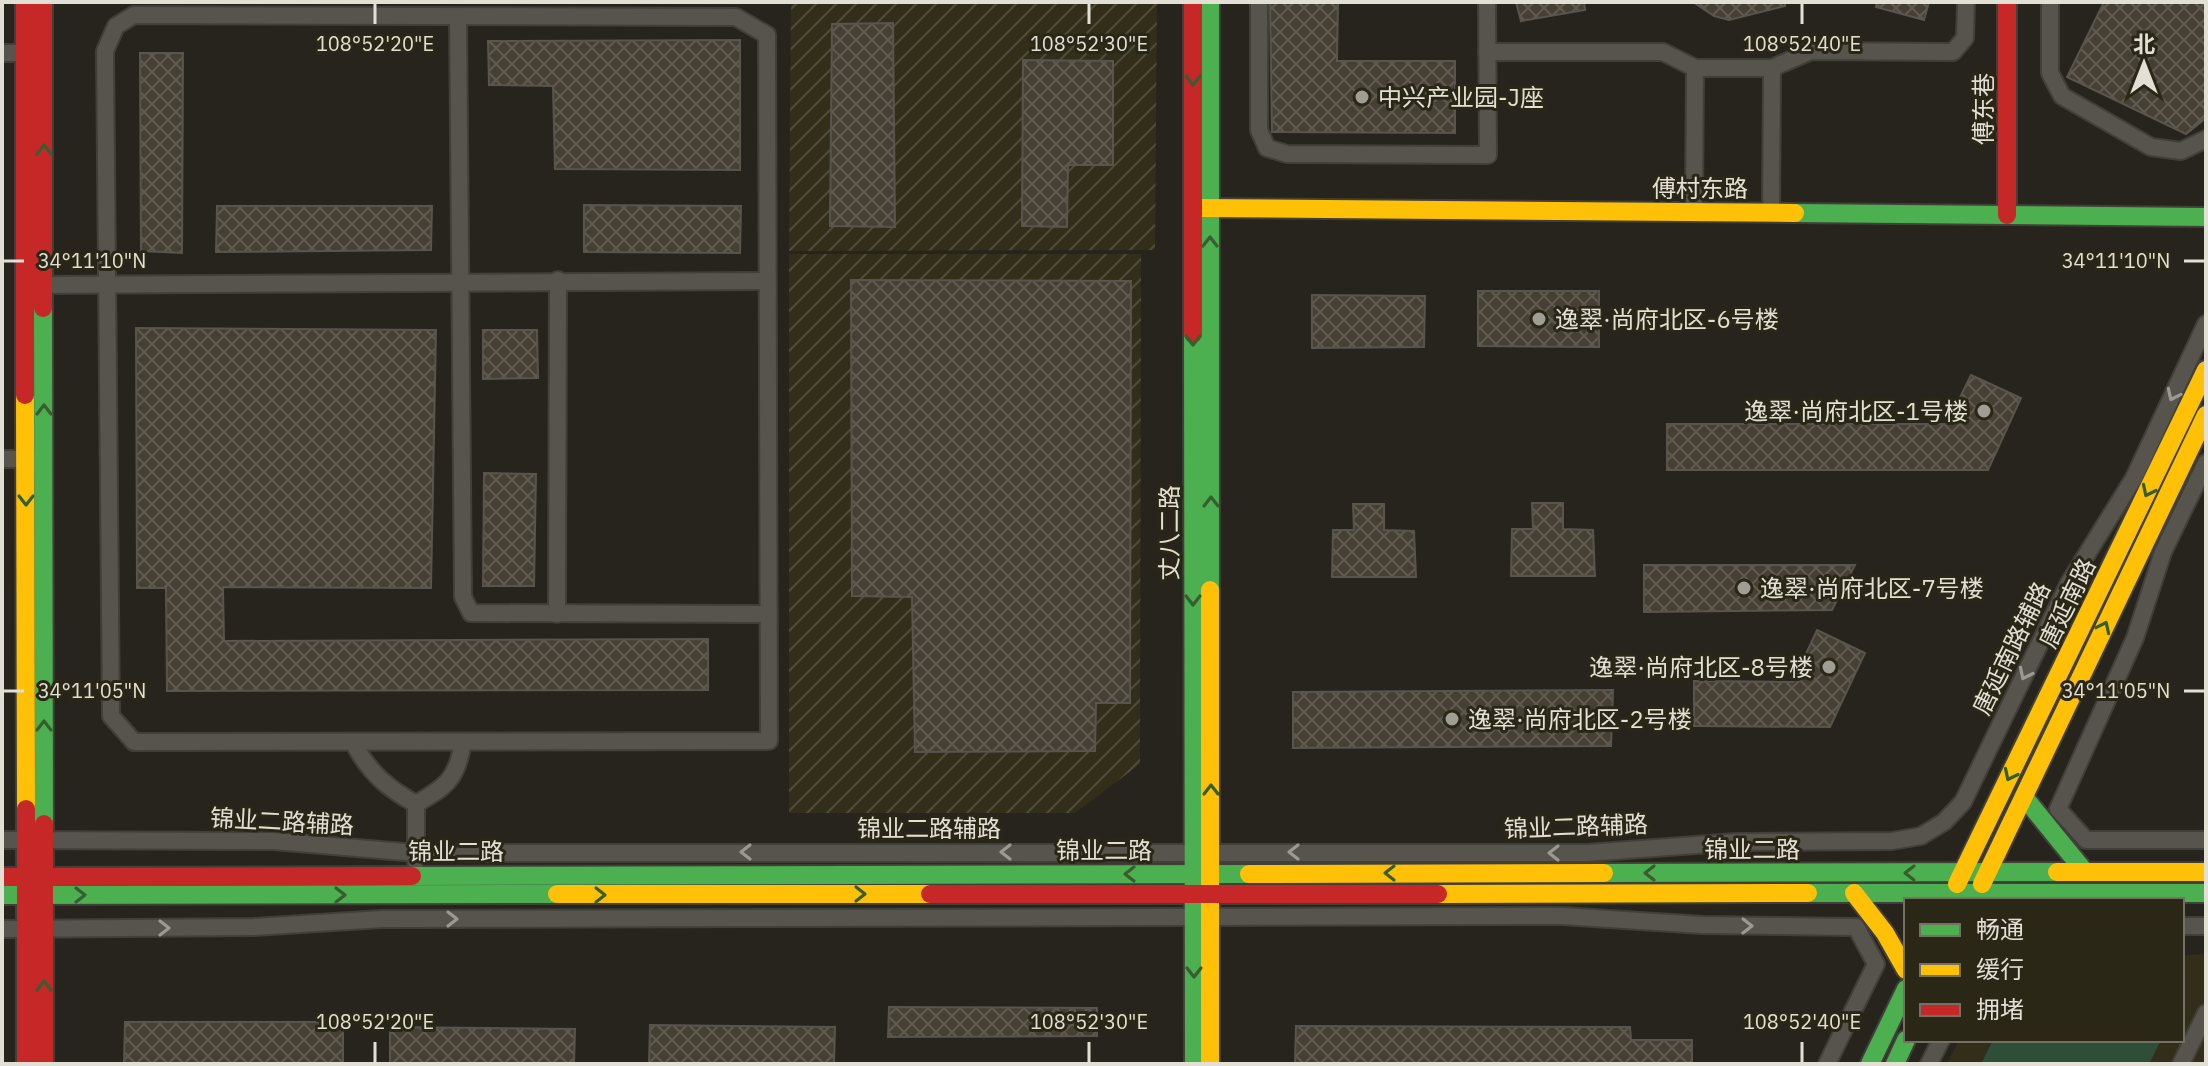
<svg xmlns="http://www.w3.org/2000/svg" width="2208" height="1066" font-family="'IBM Plex Sans','Noto Sans SC',sans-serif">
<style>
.built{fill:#332e19}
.industrial{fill:url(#industrial-furrows)}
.garden{fill:#2f4e37}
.building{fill:url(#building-cross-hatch);stroke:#58544e;stroke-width:2}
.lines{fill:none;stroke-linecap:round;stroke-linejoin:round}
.street-casing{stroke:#413f39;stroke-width:20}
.fast-casing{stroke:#413f39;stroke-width:22}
.slow-casing{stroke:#413f39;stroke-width:22}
.jam-casing{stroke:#413f39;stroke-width:22}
.street{stroke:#56544c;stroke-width:16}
.fast{stroke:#4caf50;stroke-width:18}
.slow{stroke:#ffc107;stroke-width:18}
.jam{stroke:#c62828;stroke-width:18}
.oneway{stroke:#385d2e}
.oneway2{stroke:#9c9a90}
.ticks{fill:none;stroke:#e2e0d5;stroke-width:3}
.poi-dot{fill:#a09e94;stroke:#2b2717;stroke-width:3}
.labels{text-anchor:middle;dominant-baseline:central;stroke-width:6;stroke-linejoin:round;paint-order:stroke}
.poi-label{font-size:24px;fill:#e2e0d5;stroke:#2b2717;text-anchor:start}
.street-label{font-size:24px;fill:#e2e0d5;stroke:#2b2717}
.ticks-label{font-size:20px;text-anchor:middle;fill:#e2e0d5;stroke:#2b2717;stroke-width:6;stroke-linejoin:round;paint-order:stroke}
</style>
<defs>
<pattern id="industrial-furrows" width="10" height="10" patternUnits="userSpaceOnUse" patternTransform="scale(2)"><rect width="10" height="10" fill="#332e19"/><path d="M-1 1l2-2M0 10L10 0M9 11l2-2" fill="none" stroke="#504c3a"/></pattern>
<pattern id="building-cross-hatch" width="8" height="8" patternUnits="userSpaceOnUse" patternTransform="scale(2)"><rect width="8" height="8" fill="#464034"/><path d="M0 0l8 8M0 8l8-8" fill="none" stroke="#605b50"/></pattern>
</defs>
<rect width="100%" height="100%" fill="#26241c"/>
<!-- built -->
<path class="built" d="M2206,954V1064H1947L1959,1040H2182V955Z"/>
<!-- industrial -->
<g class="industrial">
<path d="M791,2H1157L1155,250L789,251Z"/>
<path d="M789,254H1141L1140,764L1075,813H789Z"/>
</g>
<!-- garden -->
<path class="garden" d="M1993,1040H2161L2149,1064H1981Z"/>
<!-- building -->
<g class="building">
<path d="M1270,2H1338L1337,61H1455V133L1272,132Z"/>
<path d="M1516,2H1584L1585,10L1521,21Z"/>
<path d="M1693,2H1785V6L1729,20L1714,16Z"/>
<path d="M1877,2H1929L1924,20L1876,7Z"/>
<path d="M2104,2H2206V118L2186,134L2067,77Z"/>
<path d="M893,23L895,227L830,226L832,24Z"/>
<path d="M740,40V170L555,169L553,86L489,85L488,41Z"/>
<path d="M140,53H183L182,253L141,251Z"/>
<path d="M1023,60L1113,61V165H1068L1067,227L1022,226Z"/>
<path d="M584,205L741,206L740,253L584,252Z"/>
<path d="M217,206H432L431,250L216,252Z"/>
<path d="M851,280L1131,281L1130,703H1096L1095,751L915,752L912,597L852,596Z"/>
<path d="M1478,291H1599V347L1478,346Z"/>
<path d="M1312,295L1425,296L1424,347L1312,348Z"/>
<path d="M136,328L436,330L431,588L223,587L224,641L708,639V690L167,691L166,588H137Z"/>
<path d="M483,330H537L538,378L483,379Z"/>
<path d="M1971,375L2021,398L1988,470H1667V424H1947Z"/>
<path d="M484,473L536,474L534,586H483Z"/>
<path d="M1532,503H1563V529L1593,530L1595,576H1511L1512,529H1533Z"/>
<path d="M1353,504H1384V530L1414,531L1416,577H1332L1333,530H1354Z"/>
<path d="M1644,565H1855L1832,610L1644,612Z"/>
<path d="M1817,630L1865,653L1830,727L1694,726V681L1793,682Z"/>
<path d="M1613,690L1611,746L1293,748V692Z"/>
<path d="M889,1007L1097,1008V1036L888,1037Z"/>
<path d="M125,1022H343V1064H124Z"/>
<path d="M650,1025L835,1027L834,1064H649Z"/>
<path d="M1296,1026L1630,1027L1631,1040H1692V1064H1295Z"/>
<path d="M390,1027L575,1029L574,1064H390Z"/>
</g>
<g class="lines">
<!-- street casing -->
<g class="street-casing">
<g id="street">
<path d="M1259,2V130L1267,148L1287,154L1488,155L1487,2"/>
<path d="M2050,2V73L2062,96L2151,147L2181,151L2206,139"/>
<path d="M134,15L736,17L767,35L769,741L134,742L111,716L105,51L116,26Z"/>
<path d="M458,18L463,597L471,613L768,614"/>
<path d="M1487,52H1663L1695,68H1772L1811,51L1953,52L1965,38L1966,2"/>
<path d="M2,53H34"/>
<path d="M1694,212L1695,68"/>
<path d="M1771,213L1772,68"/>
<path d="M32,285L767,281"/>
<path d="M2,459H36"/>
<path d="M2206,463L2163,552L2135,638L2058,809L2086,840H2206"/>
<path d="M557,614L558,280"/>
<path d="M354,744C370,773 387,788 416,804"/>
<path d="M416,804V862"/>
<path d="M416,804C447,786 457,779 463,742"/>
<path d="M2,840L274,841L416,853H1587L1736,842L1892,841L1921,836L1944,822L1963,802L2069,583L2134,478L2206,324"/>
<path d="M2182,926H2206"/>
<path d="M2,929L254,927L382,919L1562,916L1703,925L1856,927L1876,964L1827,1064"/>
<path d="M1929,1064L1941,1040"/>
<path d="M2181,1064L2206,1013"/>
</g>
</g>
<!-- fast casing -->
<g class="fast-casing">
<g id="fast">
<path d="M1210,2V590"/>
<path d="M1795,213L2206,217"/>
<path d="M43,308L44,824"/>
<path d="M1193,334L1194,1064"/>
<path d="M2024,797L2085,872"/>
<path d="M1604,873L2057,872"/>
<path d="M412,876L1249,874"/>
<path d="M1808,893H2206"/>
<path d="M2,895L557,894"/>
<path d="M1870,1064L1906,989"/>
<path d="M1895,1064L1906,1040"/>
</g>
</g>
<!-- slow casing -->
<g class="slow-casing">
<g id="slow">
<path d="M1198,208L1795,213"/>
<path d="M25,395L26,809"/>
<path d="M1210,590V1064"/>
<path d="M2057,872H2206"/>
<path d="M1249,874L1604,873"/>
<path d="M1957,884L2206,370"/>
<path d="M1982,884L2206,415"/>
<path d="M1854,893L1885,933L1906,970"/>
<path d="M557,894H930"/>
<path d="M1438,894L1808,893"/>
</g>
</g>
<!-- jam casing -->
<g class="jam-casing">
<g id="jam">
<path d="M25,2V395"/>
<path d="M43,2V308"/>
<path d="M1193,2V334"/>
<path d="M2007,2V215"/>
<path d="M26,809V1064"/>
<path d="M44,824V1064"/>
<path d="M2,877L412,876"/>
<path d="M930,894H1438"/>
</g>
</g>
<!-- street -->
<use href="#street" class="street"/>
<!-- fast -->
<use href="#fast" class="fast"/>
<!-- slow -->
<use href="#slow" class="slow"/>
<!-- jam -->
<use href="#jam" class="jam"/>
</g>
<!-- one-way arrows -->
<defs><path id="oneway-chevron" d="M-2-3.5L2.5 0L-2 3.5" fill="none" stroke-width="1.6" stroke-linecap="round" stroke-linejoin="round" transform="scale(2)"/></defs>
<g class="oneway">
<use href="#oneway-chevron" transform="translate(1193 80) rotate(90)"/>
<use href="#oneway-chevron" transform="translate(44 150) rotate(-90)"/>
<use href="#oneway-chevron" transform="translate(1210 242) rotate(-90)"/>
<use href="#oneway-chevron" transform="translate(1193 340) rotate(90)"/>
<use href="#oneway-chevron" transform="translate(44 410) rotate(-90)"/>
<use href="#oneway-chevron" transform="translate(2148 491) rotate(116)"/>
<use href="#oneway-chevron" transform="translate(26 500) rotate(90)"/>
<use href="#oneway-chevron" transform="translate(1211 502) rotate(-90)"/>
<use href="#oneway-chevron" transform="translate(1193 600) rotate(90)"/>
<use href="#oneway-chevron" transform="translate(2104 627) rotate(-65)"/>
<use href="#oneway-chevron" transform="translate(44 726) rotate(-90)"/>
<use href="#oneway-chevron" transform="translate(2010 775) rotate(116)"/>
<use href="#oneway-chevron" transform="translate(1211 790) rotate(-90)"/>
<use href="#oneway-chevron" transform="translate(1390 873) rotate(180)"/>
<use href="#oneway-chevron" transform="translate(1650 873) rotate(180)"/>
<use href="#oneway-chevron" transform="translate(1910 873) rotate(180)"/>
<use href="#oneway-chevron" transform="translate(1130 874) rotate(180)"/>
<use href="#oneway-chevron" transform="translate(860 894)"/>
<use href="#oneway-chevron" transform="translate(80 895)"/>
<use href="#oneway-chevron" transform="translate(340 895)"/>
<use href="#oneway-chevron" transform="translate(600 895)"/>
<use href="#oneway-chevron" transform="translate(1194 972) rotate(90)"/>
<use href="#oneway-chevron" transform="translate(44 986) rotate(-90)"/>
</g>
<g class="oneway2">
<use href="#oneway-chevron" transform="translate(2173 395) rotate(115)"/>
<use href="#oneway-chevron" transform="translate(2025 674) rotate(116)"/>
<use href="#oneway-chevron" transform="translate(746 852) rotate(180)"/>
<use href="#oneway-chevron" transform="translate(1006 852) rotate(180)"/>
<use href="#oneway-chevron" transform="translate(1294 852) rotate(-180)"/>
<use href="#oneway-chevron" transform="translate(1554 853) rotate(-180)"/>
<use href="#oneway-chevron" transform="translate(452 919)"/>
<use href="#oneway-chevron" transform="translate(1747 926) rotate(1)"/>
<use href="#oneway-chevron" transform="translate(164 928)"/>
</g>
<!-- ticks -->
<path class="ticks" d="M375,4V24M1089,4V24M1802,4V24M4,261H24M2184,261H2204M4,691H24M2184,691H2204M375,1042V1062M1089,1042V1062M1802,1042V1062"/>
<!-- markers -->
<g class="poi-dot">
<circle cx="1362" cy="97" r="8"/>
<circle cx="1539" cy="319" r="8"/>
<circle cx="1984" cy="411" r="8"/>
<circle cx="1744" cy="588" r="8"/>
<circle cx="1829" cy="667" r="8"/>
<circle cx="1452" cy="719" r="8"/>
</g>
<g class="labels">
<!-- poi labels -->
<g class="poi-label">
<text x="1378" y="97">中兴产业园-J座</text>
<text x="1555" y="319">逸翠·尚府北区-6号楼</text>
<text x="1968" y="411" text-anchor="end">逸翠·尚府北区-1号楼</text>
<text x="1760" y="588">逸翠·尚府北区-7号楼</text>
<text x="1813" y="667" text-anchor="end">逸翠·尚府北区-8号楼</text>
<text x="1468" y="719">逸翠·尚府北区-2号楼</text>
</g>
<!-- street labels -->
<g class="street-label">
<text transform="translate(1983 109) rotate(-90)">傅东巷</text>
<text x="1700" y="188">傅村东路</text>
<text transform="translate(1169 533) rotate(-90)">丈八二路</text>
<text transform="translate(2067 603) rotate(-64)">唐延南路</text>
<text transform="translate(2011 648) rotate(-64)">唐延南路辅路</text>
<text transform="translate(282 821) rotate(3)">锦业二路辅路</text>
<text transform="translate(1576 826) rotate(-2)">锦业二路辅路</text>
<text x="929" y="828">锦业二路辅路</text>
<text x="1752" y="849">锦业二路</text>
<text x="1104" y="850">锦业二路</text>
<text x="456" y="851">锦业二路</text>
</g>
</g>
<g class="ticks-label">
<text x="375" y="51">108°52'20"E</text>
<text x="1089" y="51">108°52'30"E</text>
<text x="1802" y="51">108°52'40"E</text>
<text x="92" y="268">34°11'10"N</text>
<text x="2116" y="268">34°11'10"N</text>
<text x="92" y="698">34°11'05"N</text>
<text x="2116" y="698">34°11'05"N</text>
<text x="375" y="1029">108°52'20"E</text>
<text x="1089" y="1029">108°52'30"E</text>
<text x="1802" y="1029">108°52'40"E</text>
</g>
<!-- border -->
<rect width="2208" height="1066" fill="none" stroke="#e2e0d5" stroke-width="8"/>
<!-- legend -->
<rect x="1904" y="898" width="280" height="144" fill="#2b2717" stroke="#747163" stroke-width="2"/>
<rect x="1920" y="924" width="40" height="12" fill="#4caf50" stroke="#747163" stroke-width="2"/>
<text x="1976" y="938" font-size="24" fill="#e2e0d5">畅通</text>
<rect x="1920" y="964" width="40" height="12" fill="#ffc107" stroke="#747163" stroke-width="2"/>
<text x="1976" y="978" font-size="24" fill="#e2e0d5">缓行</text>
<rect x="1920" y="1004" width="40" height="12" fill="#c62828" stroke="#747163" stroke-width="2"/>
<text x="1976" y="1018" font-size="24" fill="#e2e0d5">拥堵</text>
<!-- north arrow -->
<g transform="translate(2144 64)" stroke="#2b2717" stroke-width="6" paint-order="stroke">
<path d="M0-6L14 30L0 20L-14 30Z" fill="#e2e0d5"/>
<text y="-12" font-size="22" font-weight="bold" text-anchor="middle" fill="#e2e0d5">北</text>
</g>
</svg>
